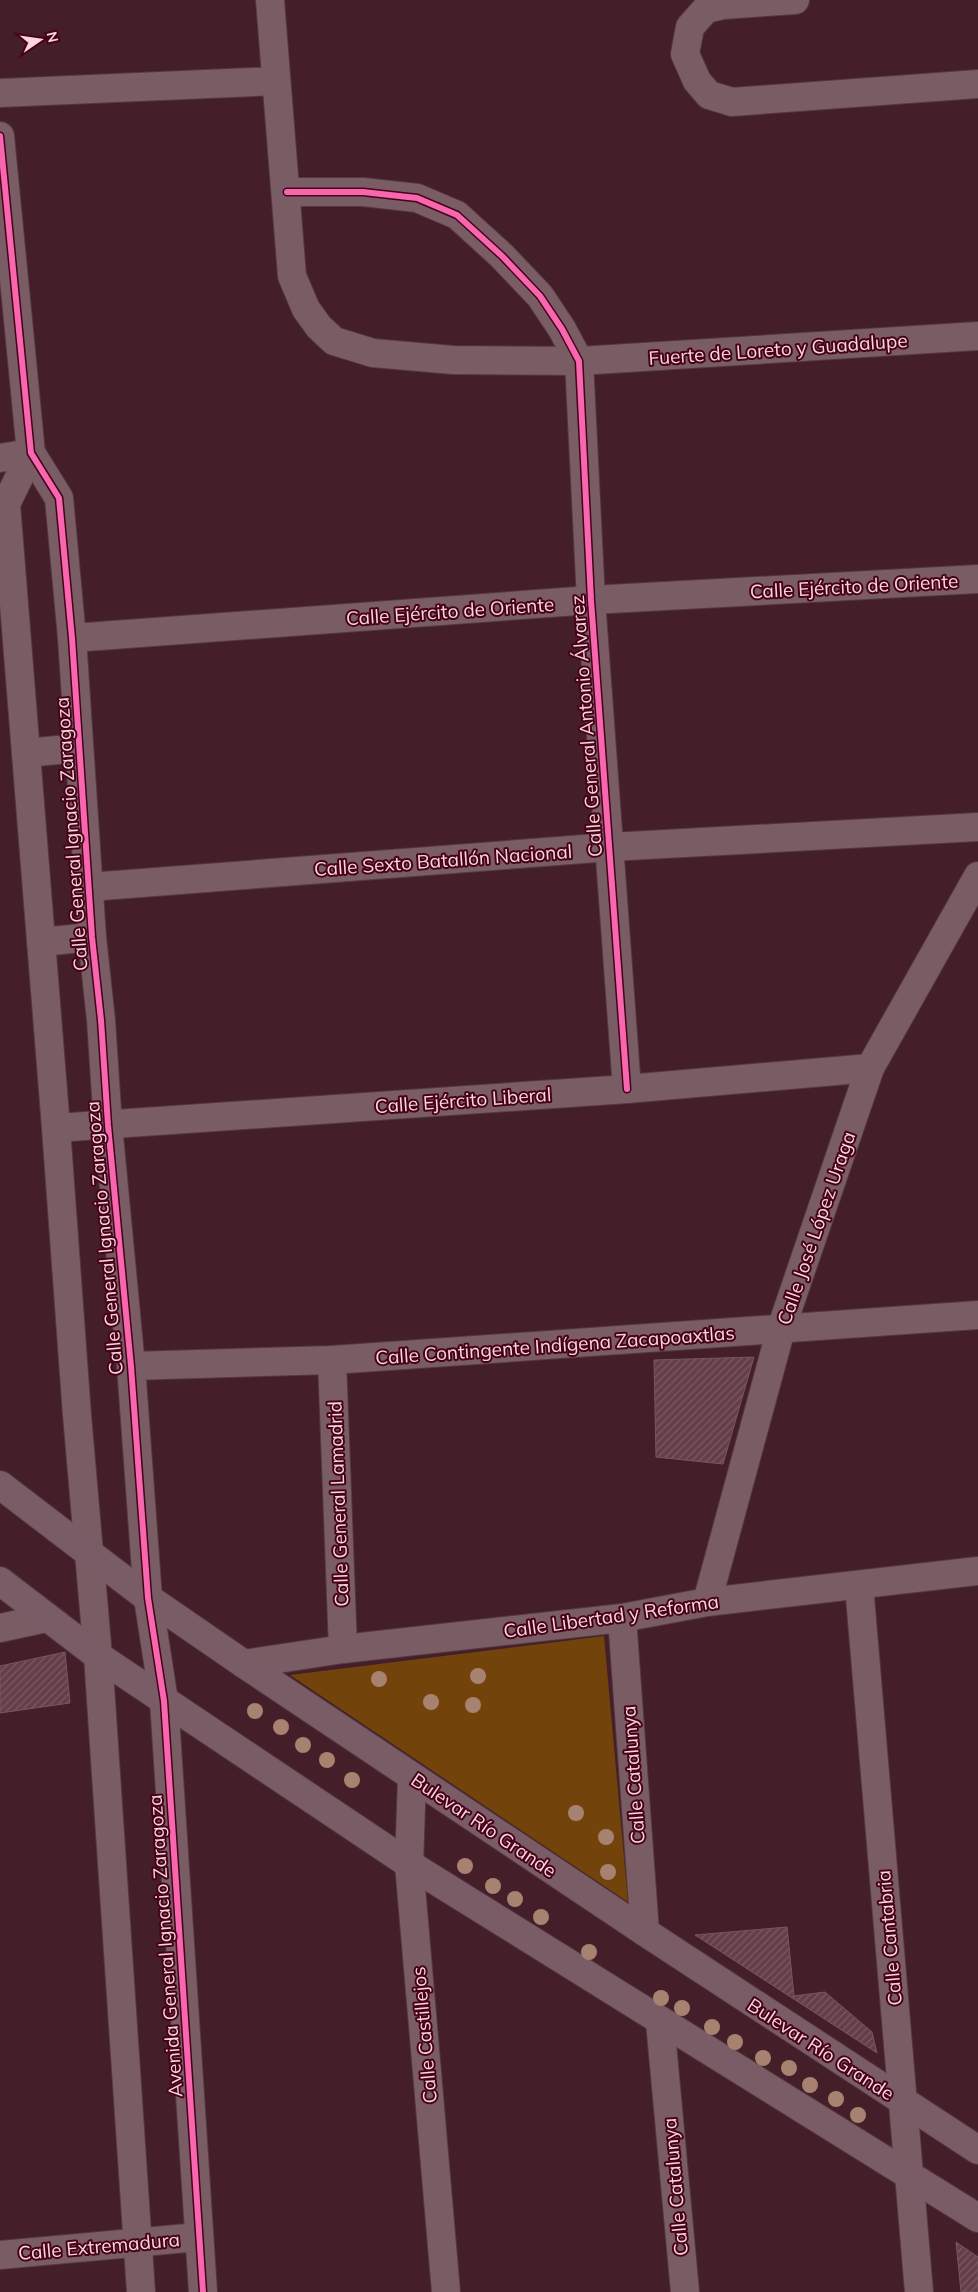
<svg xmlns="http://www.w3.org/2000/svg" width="978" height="2292" font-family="Mulish,sans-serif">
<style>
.green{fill:#72440b}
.building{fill:url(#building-hatch);stroke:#77575f}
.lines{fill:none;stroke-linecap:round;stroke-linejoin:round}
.minor-casing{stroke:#54393f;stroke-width:30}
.major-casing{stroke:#54393f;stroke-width:30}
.minor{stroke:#7a5c64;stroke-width:28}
.major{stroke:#7a5c66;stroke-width:28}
.cycleway-casing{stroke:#47021a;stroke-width:9}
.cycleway{stroke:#f766af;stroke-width:6}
.tree{fill:#a88270}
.labels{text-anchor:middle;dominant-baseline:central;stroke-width:4;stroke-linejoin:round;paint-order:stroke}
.street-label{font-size:19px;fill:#f9d6db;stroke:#47021a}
</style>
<defs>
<pattern id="building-hatch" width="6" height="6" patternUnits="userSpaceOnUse" patternTransform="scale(1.25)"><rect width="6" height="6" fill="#643f49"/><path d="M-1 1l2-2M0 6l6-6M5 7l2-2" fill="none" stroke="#7b5a63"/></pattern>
</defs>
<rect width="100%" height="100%" fill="#441e29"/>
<!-- green -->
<path class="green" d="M604,1636L628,1902L290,1675Z"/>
<!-- building -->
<g class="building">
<path d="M754,1357L723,1464L656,1457L654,1360Z"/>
<path d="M65,1652L70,1703L0,1713V1666Z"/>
<path d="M787,1927L794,1996L825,1992L872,2032L877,2053L695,1935Z"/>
<path d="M956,2242L978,2257V2292H961Z"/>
</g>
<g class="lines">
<!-- minor casing -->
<g class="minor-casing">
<g id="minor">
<path d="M270,0L292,276L306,309L319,327L334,341L373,353L453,360L579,361L978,336"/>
<path d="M795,0L723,5L706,9L690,27L685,54L697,81L709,95L732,102L978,84"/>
<path d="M0,93L276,81"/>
<path d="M0,136L31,453L59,498L72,638L92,937L101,1020L108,1125L131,1366L148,1598L164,1701L203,2292"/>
<path d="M287,192H363L417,198L457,215L502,256L540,296L562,329L579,361L591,600L627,1089"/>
<path d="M31,453L6,504L56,1128L77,1415L98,1656L141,2292"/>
<path d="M0,458L31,453"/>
<path d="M72,638L591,600L978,579"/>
<path d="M26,753L79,748"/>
<path d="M89,887L610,847L978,827"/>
<path d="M41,942L92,937"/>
<path d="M56,1128L627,1089L870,1068"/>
<path d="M332,1360L343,1649"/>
<path d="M131,1366L332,1360L978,1315"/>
<path d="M859,1585L919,2292"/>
<path d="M707,1602L781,1329L870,1068L978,876"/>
<path d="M622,1618L645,1932"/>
<path d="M0,1628L46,1618"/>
<path d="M244,1664L343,1649L622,1618L707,1602L978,1571"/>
<path d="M412,1778L409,1864L446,2292"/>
<path d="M660,2022L685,2292"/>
<path d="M0,2255L198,2237"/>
</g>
</g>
<!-- major casing -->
<g class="major-casing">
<g id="major">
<path d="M0,1485L148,1598L244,1664L645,1932L978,2150"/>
<path d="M0,1581L98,1656L409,1864L978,2218"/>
</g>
</g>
<!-- minor -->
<use href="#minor" class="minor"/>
<!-- major -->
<use href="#major" class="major"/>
<!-- cycleway casing -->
<g class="cycleway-casing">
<g id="cycleway">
<path d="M0,136L31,453L59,498L72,638L92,937L101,1020L108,1125L131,1366L148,1598L164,1701L203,2292"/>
<path d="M287,192H363L417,198L457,215L502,256L540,296L562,329L579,361L591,600L627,1089"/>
</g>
</g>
<!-- cycleway -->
<use href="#cycleway" class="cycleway"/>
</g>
<!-- trees -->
<g class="tree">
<circle cx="478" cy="1676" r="8"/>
<circle cx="379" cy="1679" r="8"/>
<circle cx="431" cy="1702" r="8"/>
<circle cx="473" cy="1705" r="8"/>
<circle cx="255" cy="1711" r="8"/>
<circle cx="281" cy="1727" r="8"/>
<circle cx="303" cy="1745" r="8"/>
<circle cx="327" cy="1760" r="8"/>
<circle cx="352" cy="1780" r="8"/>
<circle cx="576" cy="1813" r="8"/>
<circle cx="606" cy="1837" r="8"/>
<circle cx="465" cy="1866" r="8"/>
<circle cx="608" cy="1872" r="8"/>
<circle cx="493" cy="1886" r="8"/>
<circle cx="515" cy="1899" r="8"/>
<circle cx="541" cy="1917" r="8"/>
<circle cx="589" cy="1952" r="8"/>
<circle cx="661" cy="1998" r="8"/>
<circle cx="682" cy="2008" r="8"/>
<circle cx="712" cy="2027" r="8"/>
<circle cx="735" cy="2042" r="8"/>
<circle cx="763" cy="2058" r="8"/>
<circle cx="789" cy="2068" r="8"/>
<circle cx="810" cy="2085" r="8"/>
<circle cx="836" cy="2099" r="8"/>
<circle cx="858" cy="2115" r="8"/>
</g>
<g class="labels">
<!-- street labels -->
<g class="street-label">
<text transform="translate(778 349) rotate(-4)">Fuerte de Loreto y Guadalupe</text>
<text transform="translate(854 586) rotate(-3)">Calle Ejército de Oriente</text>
<text transform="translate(450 611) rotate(-4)">Calle Ejército de Oriente</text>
<text transform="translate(586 726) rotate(-94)">Calle General Antonio Álvarez</text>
<text transform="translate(71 834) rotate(-94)">Calle General Ignacio Zaragoza</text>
<text transform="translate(443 860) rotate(-4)">Calle Sexto Batallón Nacional</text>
<text transform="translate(463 1100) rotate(-4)">Calle Ejército Liberal</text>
<text transform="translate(816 1228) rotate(-71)">Calle José López Uraga</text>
<text transform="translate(104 1238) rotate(-95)">Calle General Ignacio Zaragoza</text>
<text transform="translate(555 1345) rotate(-4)">Calle Contingente Indígena Zacapoaxtlas</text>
<text transform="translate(338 1504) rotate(-92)">Calle General Lamadrid</text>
<text transform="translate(611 1616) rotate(-8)">Calle Libertad y Reforma</text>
<text transform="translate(633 1775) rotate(-94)">Calle Catalunya</text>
<text transform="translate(484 1825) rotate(34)">Bulevar Río Grande</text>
<text transform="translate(889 1938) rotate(-95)">Calle Cantabria</text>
<text transform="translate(165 1946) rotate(-94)">Avenida General Ignacio Zaragoza</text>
<text transform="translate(424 2035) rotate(-95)">Calle Castillejos</text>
<text transform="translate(821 2049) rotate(33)">Bulevar Río Grande</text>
<text transform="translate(675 2187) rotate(-95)">Calle Catalunya</text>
<text transform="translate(99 2246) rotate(-5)">Calle Extremadura</text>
</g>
</g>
<!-- north arrow -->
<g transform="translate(40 40) rotate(77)" stroke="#47021a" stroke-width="4" paint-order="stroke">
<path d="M0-4L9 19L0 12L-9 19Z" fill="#f9d6db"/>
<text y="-8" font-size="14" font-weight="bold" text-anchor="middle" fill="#f9d6db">N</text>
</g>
</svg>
